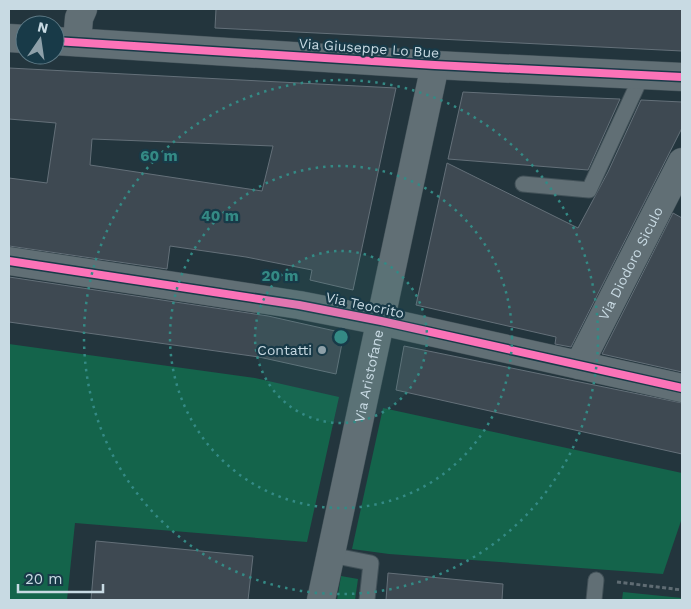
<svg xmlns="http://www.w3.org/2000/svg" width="691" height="609" font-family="'Work Sans',sans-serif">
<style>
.green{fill:#14644b}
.building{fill:#3e4952;stroke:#647079;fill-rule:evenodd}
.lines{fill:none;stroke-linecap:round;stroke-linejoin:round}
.service-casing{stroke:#425158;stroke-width:17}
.minor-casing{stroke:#425158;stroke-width:29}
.path{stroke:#5f6c73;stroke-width:3;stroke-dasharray:4 2.5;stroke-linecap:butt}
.service{stroke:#616f75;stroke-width:15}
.minor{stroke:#616f75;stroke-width:28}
.cycleway-casing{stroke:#183a48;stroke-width:11}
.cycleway{stroke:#fb73b8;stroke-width:8}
.ring{fill:none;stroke:#348a85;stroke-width:2.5;stroke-dasharray:2.5 5}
.poi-dot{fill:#8ea0a9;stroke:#183a48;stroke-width:2}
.labels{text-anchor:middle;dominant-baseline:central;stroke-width:4.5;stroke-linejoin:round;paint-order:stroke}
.street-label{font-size:14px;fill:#c8dae3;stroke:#183a48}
.poi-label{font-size:14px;fill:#c8dae3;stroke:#183a48;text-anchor:end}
.centre{fill:#348a85;stroke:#183a48;stroke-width:2.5}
.ring-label{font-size:15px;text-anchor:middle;font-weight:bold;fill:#348a85;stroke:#183a48;stroke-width:4.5;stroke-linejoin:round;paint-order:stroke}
</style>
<rect width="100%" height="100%" fill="#23353d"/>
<!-- green -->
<g class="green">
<path d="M9,344L255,378L339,397L307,542L75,523L67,600H9Z"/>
<path d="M383,408L682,473V518L663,574L389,554L352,549Z"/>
<path d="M341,576L358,579L355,600H337Z"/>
<path d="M623,592L682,598V600H622Z"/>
</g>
<!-- building -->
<g class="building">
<path d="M216,9H682V51L215,28Z"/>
<path d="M9,68L396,88L353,290L310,280L312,270L246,257L170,246L167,269L9,246V178L47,183L56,123L9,119ZM92,139L273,146L262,191L90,165Z"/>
<path d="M463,92L545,96L620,99L588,170L448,159Z"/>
<path d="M641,100L682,102V128L571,347L555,344L556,337L416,305L447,163L578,228L608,172Z"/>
<path d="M673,213L682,218V372L602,354Z"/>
<path d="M9,277L268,316L344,333L336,374L259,357L9,322Z"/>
<path d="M404,346L682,403V454L396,390Z"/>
<path d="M96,541L253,556L248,600H91Z"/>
<path d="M388,573L503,584L502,600H386Z"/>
</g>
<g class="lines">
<!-- service casing -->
<g class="service-casing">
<g id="service">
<path d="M523,184L589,190L642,75"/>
<path d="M331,555L371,563L367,600"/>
<path d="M594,600L596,580"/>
</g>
</g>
<!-- minor casing -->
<g class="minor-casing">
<g id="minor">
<path d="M9,38L25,39"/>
<path d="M55,41L435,65L682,77"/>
<path d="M77,42L79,18L83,9"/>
<path d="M9,261L299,305L381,321L682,388"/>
<path id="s1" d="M579,365L682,162"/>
<path id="s2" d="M321,600L435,65"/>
</g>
</g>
<!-- path -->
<path class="path" d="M617,582L682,590"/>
<!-- service -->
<use href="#service" class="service"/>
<!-- minor -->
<use href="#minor" class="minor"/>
<!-- cycleway casing -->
<g class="cycleway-casing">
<g id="cycleway">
<path d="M55,41L435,65L682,77"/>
<path d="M9,261L299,305L381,321L682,388"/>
</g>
</g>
<!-- cycleway -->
<use href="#cycleway" class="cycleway"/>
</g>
<!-- distance rings -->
<circle cx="341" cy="337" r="86" fill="#348a85" fill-opacity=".12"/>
<g class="ring">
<circle cx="341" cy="337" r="86"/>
<circle cx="341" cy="337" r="171"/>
<circle cx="341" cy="337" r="257"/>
</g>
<!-- markers -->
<circle class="poi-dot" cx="322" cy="350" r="5"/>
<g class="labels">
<!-- street labels -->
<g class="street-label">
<text transform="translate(369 48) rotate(4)">Via Giuseppe Lo Bue</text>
<text stroke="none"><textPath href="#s1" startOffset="114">Via Diodoro Siculo</textPath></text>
<text transform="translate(365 305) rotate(12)">Via Teocrito</text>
<text stroke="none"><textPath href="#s2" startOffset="229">Via Aristofane</textPath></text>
</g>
<!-- poi labels -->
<g class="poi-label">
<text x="312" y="350">Contatti</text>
</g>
</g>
<circle cx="341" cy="337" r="8" class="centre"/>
<g class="ring-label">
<text x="159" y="161">60 m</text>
<text x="220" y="221">40 m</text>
<text x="280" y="281">20 m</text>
</g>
<!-- border -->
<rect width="691" height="609" fill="none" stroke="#c8dae3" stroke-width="20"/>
<!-- north arrow -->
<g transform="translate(40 40) rotate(13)"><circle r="24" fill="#183a48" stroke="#5e7a86"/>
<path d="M0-4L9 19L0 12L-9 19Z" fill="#8ea0a9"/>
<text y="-8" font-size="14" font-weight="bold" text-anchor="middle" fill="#c8dae3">N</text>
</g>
<!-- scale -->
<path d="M18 584v8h85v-8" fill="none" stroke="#c8dae3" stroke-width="2.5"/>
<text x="25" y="584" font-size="15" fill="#c8dae3" stroke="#183a48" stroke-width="4" paint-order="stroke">20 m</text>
</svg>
